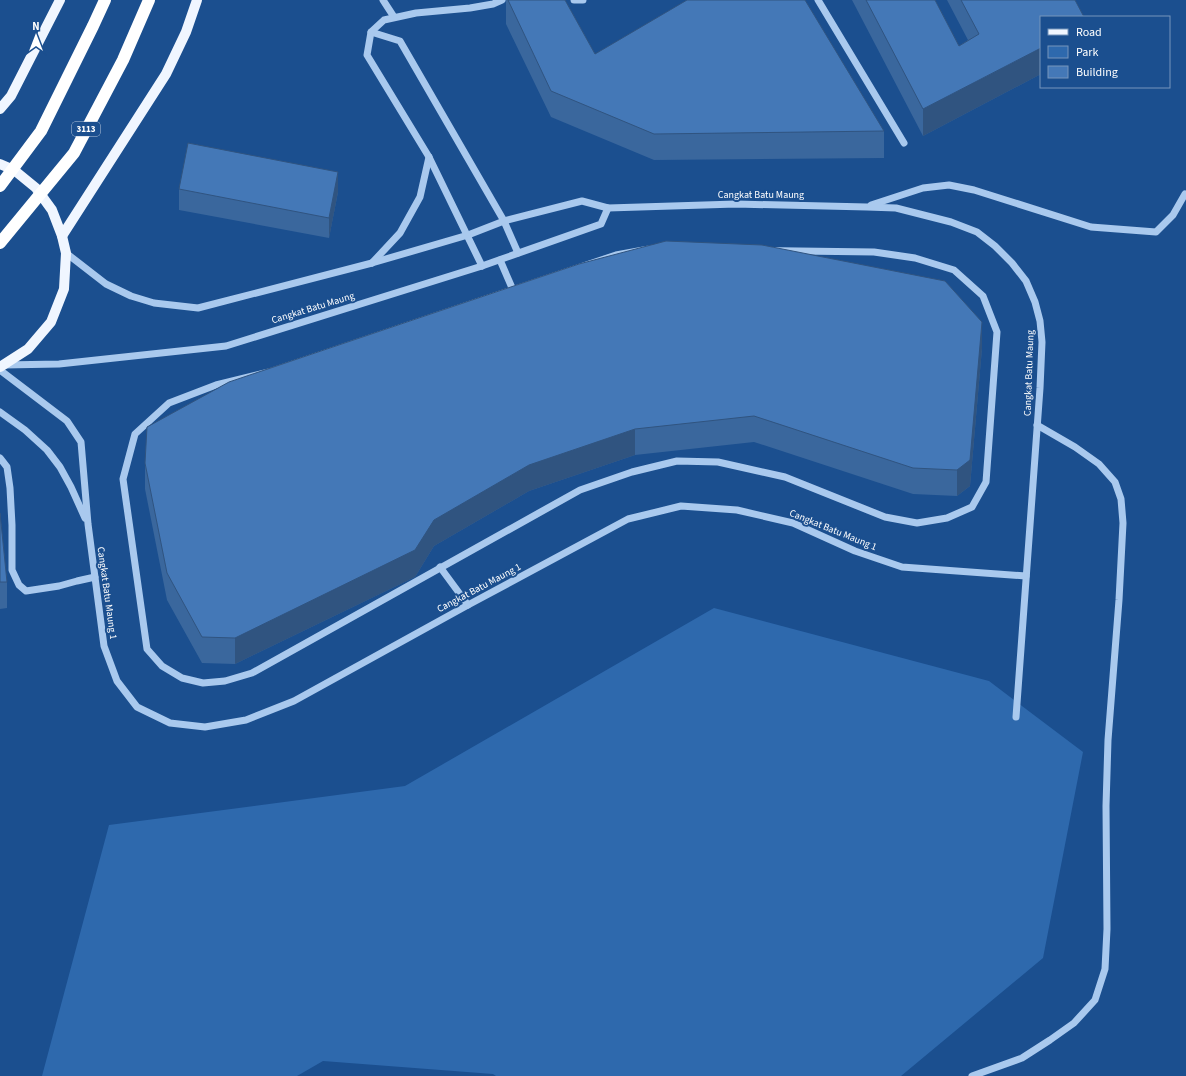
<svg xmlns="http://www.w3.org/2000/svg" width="1186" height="1076" font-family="'Source Sans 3',sans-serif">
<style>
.green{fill:#2e69ad}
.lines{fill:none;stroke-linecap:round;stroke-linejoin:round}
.minor{stroke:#a9c9ee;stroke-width:7}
.major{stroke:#f0f6ff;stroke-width:10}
.highway-bridge{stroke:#fff;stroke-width:12}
.wall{fill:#3a679d}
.shaded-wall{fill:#305480}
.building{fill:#4478b7;stroke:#305480}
.labels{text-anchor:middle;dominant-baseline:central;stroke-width:4;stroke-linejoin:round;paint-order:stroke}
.shield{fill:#1b4f8f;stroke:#bbcadd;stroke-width:1}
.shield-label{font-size:9px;font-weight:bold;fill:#fff}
.street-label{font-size:10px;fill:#fff;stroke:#1b4f8f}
</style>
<rect width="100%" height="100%" fill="#1b4f8f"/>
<!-- green -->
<path class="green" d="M714,608L989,681L1083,752L1043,958L901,1076H496L493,1074L323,1061L297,1076H42L109,825L405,786Z"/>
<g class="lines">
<!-- minor -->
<g class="minor">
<path d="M383,0L394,17"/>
<path d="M574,0H583"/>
<path d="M818,0L904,143"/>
<path d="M371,32L400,41L504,221L518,253"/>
<path d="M871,205L923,188L949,185L974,190L1091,227L1156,232L1173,215L1185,194"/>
<path d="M649,249L874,252L915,258L954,270L983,296L997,332L986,482L972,507L947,518L917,523L885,517L785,477L718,462L677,461L632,472L580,490L252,673L225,681L203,683L182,678L162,666L147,649L123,479L135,434L169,403L216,385L269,372L616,255Z"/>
<path d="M66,253L106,284L131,296L154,303L198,308L372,263L468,235L504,221L582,201L608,208L736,204L867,207L896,208L951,222L977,232L995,246L1012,263L1026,281L1035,302L1040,321L1042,342L1040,388L1016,717"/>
<path d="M500,260L513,290"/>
<path d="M372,263L400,233L420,197L429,157"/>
<path d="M482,266L429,157L367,55L371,32L384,20L416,13L470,8L493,4L502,0"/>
<path d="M4,365L59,364L226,346L482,266L601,224L608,208"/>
<path d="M0,370L67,421L81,442L88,524L104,646L117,681L137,707L170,723L205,727L246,720L294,701L468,605L628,519L681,506L737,510L793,523L855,551L902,567L1026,576"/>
<path d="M0,412L25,430L47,450L60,467L71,487L85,518"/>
<path d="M0,458L7,467L10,488L12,525V570L19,585L26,591L59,586L77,581L95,577"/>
<path d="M440,567L468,605"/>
<path d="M972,1076L1022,1058L1050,1040L1074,1023L1095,1000L1105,969L1107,929L1106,806L1108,740L1119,600L1123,523L1121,499L1115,482L1099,464L1075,447L1037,425"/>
</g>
<!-- major -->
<g class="major">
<path d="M0,109L11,96L60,0"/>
<path d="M0,164L14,170L36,188L52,210L62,236L66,253L64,289L51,322L28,349L0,367"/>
<path d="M62,236L166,74L186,32L197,0"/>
</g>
<!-- highway-bridge -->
<g class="highway-bridge">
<path d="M0,186L41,131L93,26L105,0"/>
<path d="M0,243L74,153L123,60L149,0"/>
</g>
</g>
<!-- wall -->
<g class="wall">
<path d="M506,0H565L595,54L884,131V158L654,160L551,117L506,24Z"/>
<path d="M852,0H935L959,46L968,40L947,0H1075L1041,17V74L923,136Z"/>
<path d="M179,189L338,192L329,238L179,210Z"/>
<path d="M982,348L970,486L957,496L913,494L754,442L635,455L529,491L434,546L415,577L235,664L202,663L167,600L145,489V463Z"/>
<path d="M0,513L7,582V608L0,609Z"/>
</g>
<!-- shaded-wall -->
<g class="shaded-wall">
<path d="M1041,48V74L923,136V109Z"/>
<path d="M338,172V192L329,238V218Z"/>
<path d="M982,322V348L970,486L957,496V470Z"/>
<path d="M635,429V455L529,491L434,546L415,577L235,664V638L434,520L529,465Z"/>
</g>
<!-- building -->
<g class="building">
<path d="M508,0H565L595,54L687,0H805L884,131L654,134L551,91Z"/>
<path d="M866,0H935L959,46L979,34L961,0H1075L1084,17H1041V48L923,109Z"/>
<path d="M188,143L338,172L329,218L179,189Z"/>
<path d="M666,241L762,245L945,281L982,322L970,460L957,470L913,468L754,416L635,429L529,465L434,520L415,550L235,638L202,637L167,573L145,463L147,427L229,382L579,264Z"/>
<path d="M0,513L7,582H0Z"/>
</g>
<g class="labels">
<!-- shield labels -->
<rect class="shield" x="72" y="122" width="28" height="14" rx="3"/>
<g class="shield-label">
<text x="86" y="129">3113</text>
</g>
<!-- street labels -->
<g class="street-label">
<text x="761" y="195">Cangkat Batu Maung</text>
<text transform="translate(313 308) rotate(-17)">Cangkat Batu Maung</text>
<text transform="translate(1029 373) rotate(-88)">Cangkat Batu Maung</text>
<text transform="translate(833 530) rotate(22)">Cangkat Batu Maung 1</text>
<text transform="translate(479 588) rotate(-28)">Cangkat Batu Maung 1</text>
<text transform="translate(107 593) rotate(82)">Cangkat Batu Maung 1</text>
</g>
</g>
<!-- legend -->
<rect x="1040" y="16" width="130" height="72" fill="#1b4f8f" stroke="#7695bc"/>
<rect x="1048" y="29" width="20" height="6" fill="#f0f6ff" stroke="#7695bc"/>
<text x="1076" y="36" font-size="12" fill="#ffffff">Road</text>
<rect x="1048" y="46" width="20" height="12" fill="#2e69ad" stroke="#7695bc"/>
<text x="1076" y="56" font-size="12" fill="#ffffff">Park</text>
<rect x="1048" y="66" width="20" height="12" fill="#4478b7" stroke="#7695bc"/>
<text x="1076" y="76" font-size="12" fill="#ffffff">Building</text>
<!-- north arrow -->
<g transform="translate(36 36)" stroke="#1b4f8f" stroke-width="3" paint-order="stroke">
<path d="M0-3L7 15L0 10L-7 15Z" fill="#ffffff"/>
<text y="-6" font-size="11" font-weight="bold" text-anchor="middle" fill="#ffffff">N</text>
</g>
</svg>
